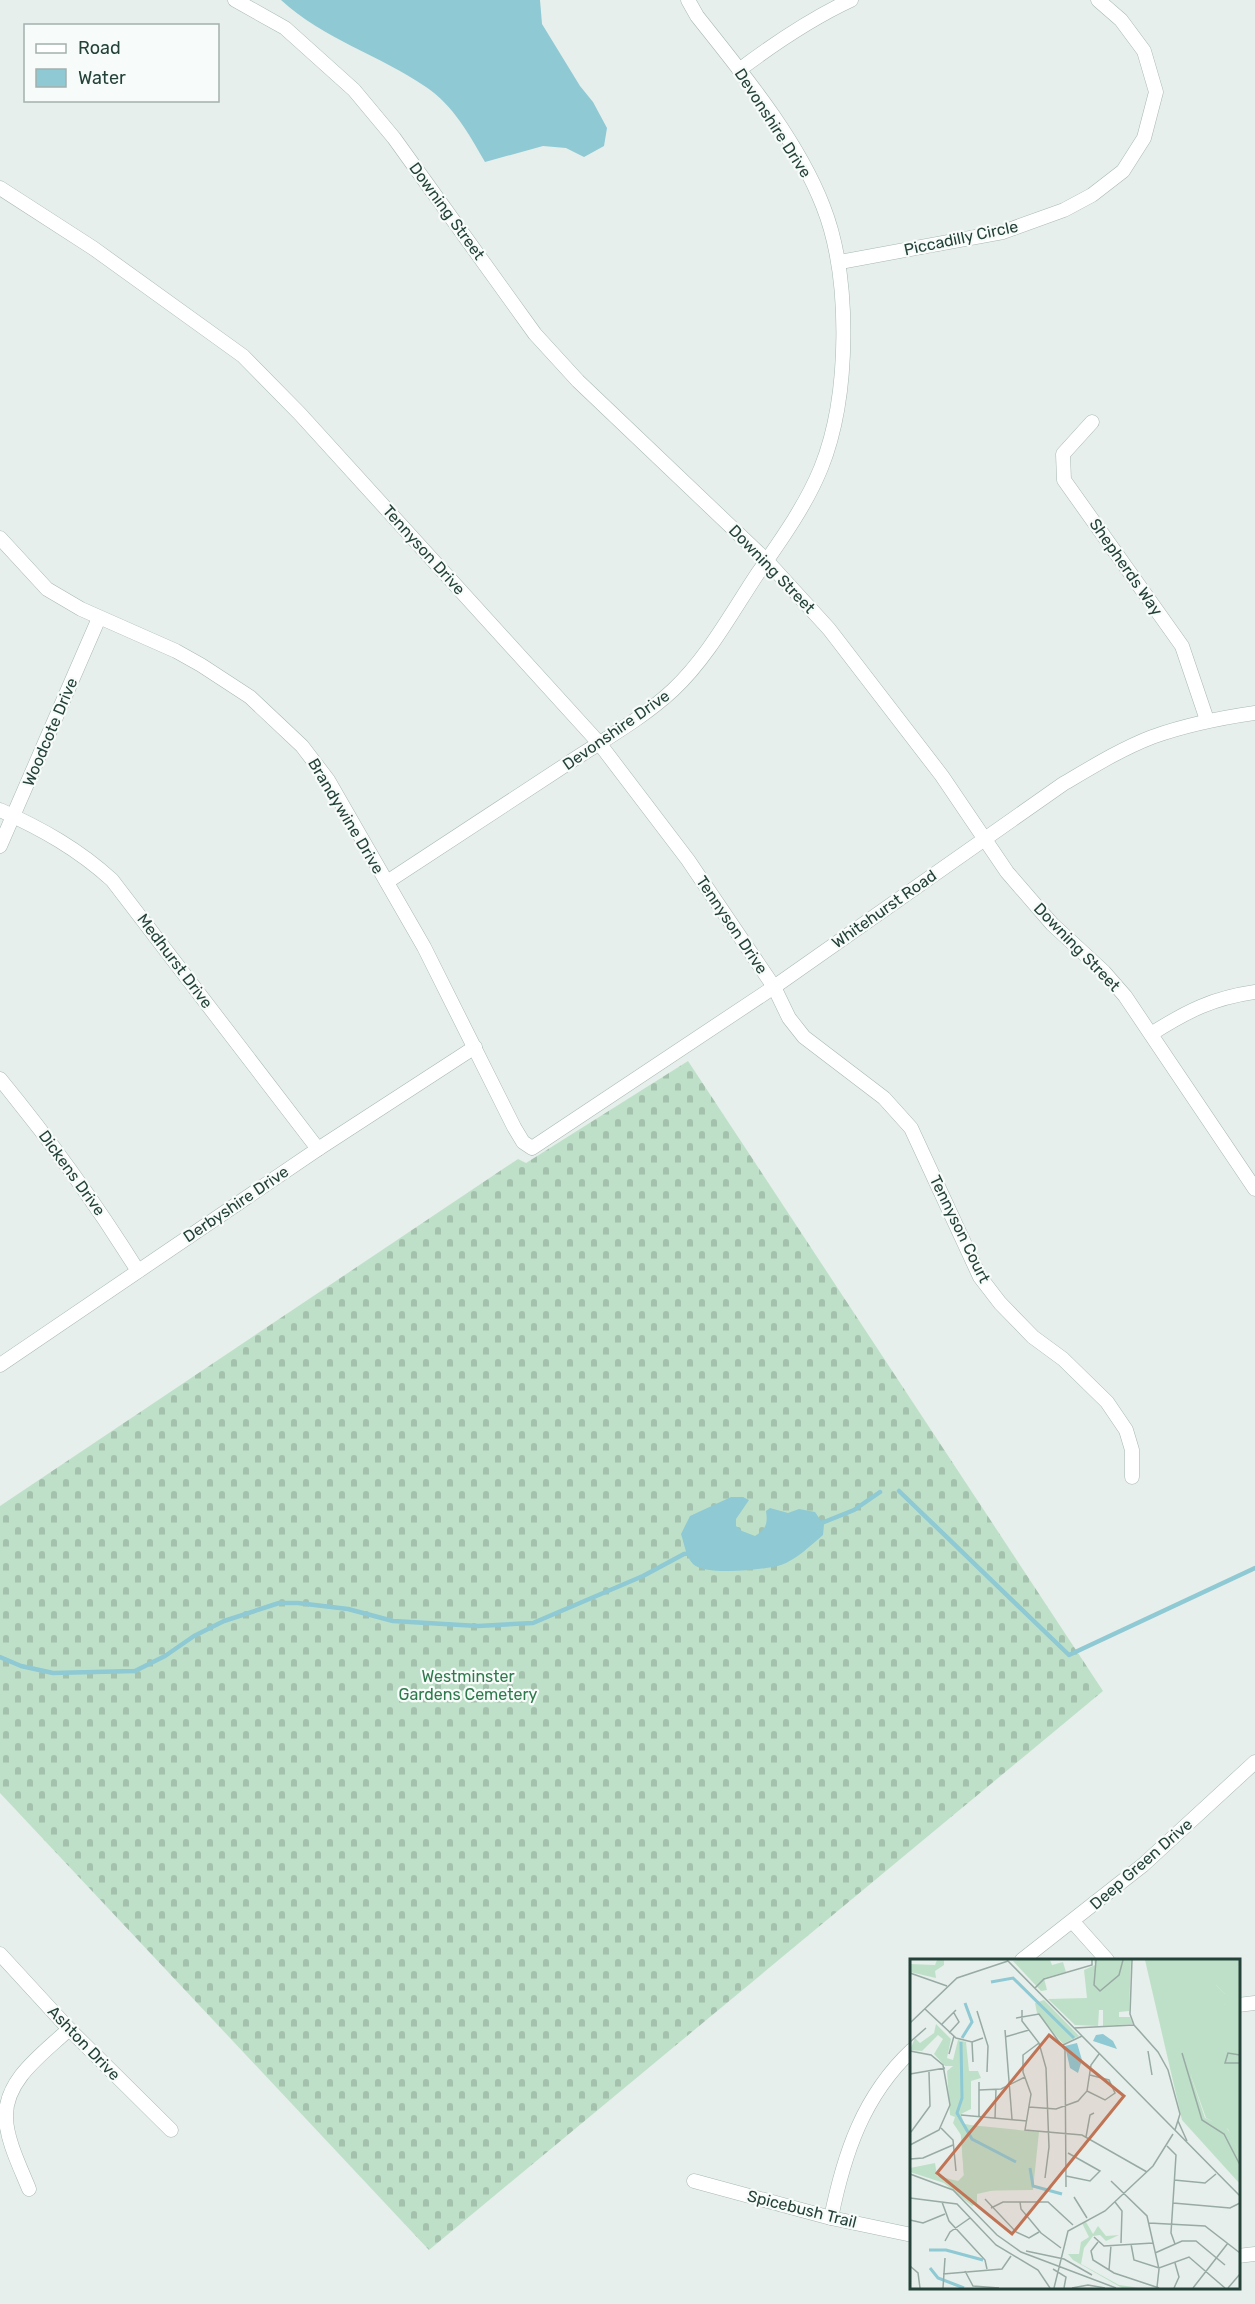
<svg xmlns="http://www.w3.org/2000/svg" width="1255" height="2304" font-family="Rubik,sans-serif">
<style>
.cemetery{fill:url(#cemetery-stones)}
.water{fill:#8ec9d4}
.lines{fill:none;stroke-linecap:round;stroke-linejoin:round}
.stream{stroke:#8ec9d4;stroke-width:4.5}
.minor-casing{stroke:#a8b8b2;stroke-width:15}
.minor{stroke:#fff;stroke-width:14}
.labels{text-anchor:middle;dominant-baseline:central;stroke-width:4.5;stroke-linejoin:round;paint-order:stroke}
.street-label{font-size:16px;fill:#24423a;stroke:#f7fbf9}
.park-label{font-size:16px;fill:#2d7a4b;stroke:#f7fbf9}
.inset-river{fill:none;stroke:#8ec9d4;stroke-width:3}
.inset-road{fill:none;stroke:#98aaa4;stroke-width:1.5}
.view{fill:#c07456;fill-opacity:0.15;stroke:#c07456;stroke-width:3}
.inset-edge{fill:none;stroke:#24423a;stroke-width:3}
</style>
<defs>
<pattern id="cemetery-stones" width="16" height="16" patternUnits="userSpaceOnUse" patternTransform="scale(1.5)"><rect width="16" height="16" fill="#bfe0c8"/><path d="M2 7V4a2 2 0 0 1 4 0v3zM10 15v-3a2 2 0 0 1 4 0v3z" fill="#a4c1ad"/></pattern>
</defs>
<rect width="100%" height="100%" fill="#e6efeb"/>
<!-- cemetery -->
<path class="cemetery" d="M688,1061L1103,1691L429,2250L0,1793V1506L518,1159L526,1163Z"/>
<!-- water -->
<g class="water">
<path d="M281,0H540L542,24L580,86L593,102L607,128L604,146L584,157L566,148L543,146L485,162C469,134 453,105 426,87C380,55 323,39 281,0Z"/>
<path d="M731,1497H743L749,1500L736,1519V1526L742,1531L755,1536C766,1529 768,1524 766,1511L770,1508L788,1513L799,1509L815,1512L824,1525L823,1535C811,1545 796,1560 781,1565C765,1570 704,1576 693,1564C686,1557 684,1543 681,1534L690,1516Z"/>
</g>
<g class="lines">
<!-- stream -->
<g class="stream">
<path d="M899,1491L1069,1655L1255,1568"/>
<path d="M819,1524L854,1510L880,1492"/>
<path d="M0,1657L21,1666L53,1673L135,1671L165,1656L194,1636L224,1621L279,1603H298L348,1609L393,1621L478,1626L533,1623L643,1576L684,1554L693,1553"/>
</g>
<!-- minor casing -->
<g class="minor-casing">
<g id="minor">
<path d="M235,0L285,28L354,90L394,138L535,334L578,381L767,561L829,629L942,776L1007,872L1052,924L1104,972L1125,996L1255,1189"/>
<path d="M739,70C775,43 810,19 851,0"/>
<path d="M0,188L93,248L243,356L300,414L599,743L688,860L774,987L789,1018L804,1037L884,1098L911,1128L980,1277L1000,1303L1033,1337L1063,1359L1107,1402L1126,1430L1132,1450V1477"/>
<path d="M840,262L1003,232L1064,210L1092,195L1123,171L1144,138L1156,92L1144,51L1121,20L1098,0"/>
<path d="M1092,422L1063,454L1064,480L1182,646L1207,720"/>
<path d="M0,538L47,589L81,609L176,651L201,665L250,697L302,746L328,780L424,947L514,1127L523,1142L532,1148L774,987L1063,784C1092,767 1121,749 1152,737C1186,725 1220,718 1255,713"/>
<path d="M0,810C42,829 78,849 112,880L318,1149"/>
<path d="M0,846L99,618"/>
<path d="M387,882C449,842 511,801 573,760C607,738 644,717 673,690C708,657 732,612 758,573C781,540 806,505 821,468C850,396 851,277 823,206C796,137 742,73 697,16L688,0"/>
<path d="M1151,1034C1187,1011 1213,998 1255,992"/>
<path d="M0,1079C51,1141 96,1204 138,1271"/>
<path d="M0,1365L318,1149L475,1047"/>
<path d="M1073,1922L1107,1960"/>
<path d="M0,1954L69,2029L171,2130"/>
<path d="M1022,1960L1143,1865L1255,1762"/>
<path d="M1238,2005L1255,2003"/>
<path d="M694,2181L831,2218L912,2235"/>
<path d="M29,2189C21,2169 6,2139 6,2117C5,2079 44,2053 69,2029"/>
<path d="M831,2218C844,2154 863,2096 912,2050"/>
<path d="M1238,2256L1255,2254"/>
</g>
</g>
<!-- minor -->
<use href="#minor" class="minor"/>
</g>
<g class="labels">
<!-- street labels -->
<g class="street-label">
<text transform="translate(773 123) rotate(57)">Devonshire Drive</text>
<text transform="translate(447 211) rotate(54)">Downing Street</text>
<text transform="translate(961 238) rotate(-12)">Piccadilly Circle</text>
<text transform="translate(424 550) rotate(48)">Tennyson Drive</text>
<text transform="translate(1126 567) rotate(55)">Shepherds Way</text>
<text transform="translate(772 569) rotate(46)">Downing Street</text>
<text transform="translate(616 730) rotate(-35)">Devonshire Drive</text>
<text transform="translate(50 732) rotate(-67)">Woodcote Drive</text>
<text transform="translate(346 816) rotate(59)">Brandywine Drive</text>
<text transform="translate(884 909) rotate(-35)">Whitehurst Road</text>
<text transform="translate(732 925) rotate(56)">Tennyson Drive</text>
<text transform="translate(1077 947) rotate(46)">Downing Street</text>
<text transform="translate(175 961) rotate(53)">Medhurst Drive</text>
<text transform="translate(72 1173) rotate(54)">Dickens Drive</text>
<text transform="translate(236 1204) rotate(-34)">Derbyshire Drive</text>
<text transform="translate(960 1229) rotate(64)">Tennyson Court</text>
<text transform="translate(1141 1864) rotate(-41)">Deep Green Drive</text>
<text transform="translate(84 2043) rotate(46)">Ashton Drive</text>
<text transform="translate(802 2209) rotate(14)">Spicebush Trail</text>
</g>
<!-- park labels -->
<g class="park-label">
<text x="468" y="1676">Westminster<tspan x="468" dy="18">Gardens Cemetery</tspan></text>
</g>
</g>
<!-- overview -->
<g transform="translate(910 1959)">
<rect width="330" height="330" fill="#e6efeb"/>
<path d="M27,1H34V6L25,12L26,19L0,13V5L25,6ZM26,65L41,80L37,99L43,101L48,81L56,83L59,112H68L71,119L61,122V150L51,155L54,165L60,166L85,231L67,235V244L62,247L34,224L0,213V209L25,204L27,217L48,222L54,216L51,176L43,164L45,158L40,156L37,112L43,107H35L24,95L33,80L28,76L12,92L0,91L5,79L10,84L24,74ZM176,263L183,275L188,267L196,277L209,276L196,282L190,276L183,277L174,289L171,305L209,326L230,329H212L163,301L158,295H169L171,283L179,278L172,264Z" fill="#bfe0c8"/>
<path d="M235,1H303L306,6V26L315,35V45L281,117L295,159L315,167L321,175L330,196V225L272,161ZM50,165L129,173L123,231L55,232Z" fill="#bfe0c8"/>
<path d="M109,1H140L142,6L153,3L156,13L134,19L137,31L131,32L103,2ZM184,1H221L219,52L209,53V58H220L223,65L193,67V51H189L188,67L165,66L138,40L177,39L174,11L185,6ZM303,1H330V196L318,170L296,159L281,117L301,59L315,45V35L306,26ZM134,41L169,77L153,85L127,54L125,44Z" fill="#bfe0c8"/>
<path d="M193,75L203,82L207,90L183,82L186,76ZM167,84L172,101L168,114L160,109L155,87Z" fill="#8ec9d4"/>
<path class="inset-river" d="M81,23L103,19L164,79M52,79L62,63L55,44M51,83L52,139L47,154L62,180L106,203M120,209L123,227L152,235M19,291H36L73,301M20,309L28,319L54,329"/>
<path class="inset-road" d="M97,1L330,237M186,1L184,26L190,32L209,16L213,1M222,1L220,55L224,66L248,93L258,111L270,155L265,171M0,14L37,27M125,29L134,20L182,6V1M15,50L46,79L62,83L73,79M112,51V62L129,84L136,109L139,188L135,219M67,52L78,87L77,113M106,59L129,55L155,91L156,228M0,64L47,19L98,2M31,66L46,51M164,69L224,66M95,71L102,160M39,74L49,63L44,54M95,78L119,71M0,83L16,69M62,83L63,103M129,84L113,96V113L121,135L115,171L172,176L237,213M153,86L172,77M0,92L21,96L33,106L40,146L29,171L0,186M238,92L242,116M272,94L292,161L314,175L330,206M39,95L44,77M330,96L318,94L315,104H330M0,115L35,109M69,123V157M69,131L91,130L115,118M177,132L195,141L205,134L199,121L180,116M0,145V113M119,148L146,150L168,142L177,132L181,106L189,95M51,156L117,162M85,159L86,130M268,162L277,182M31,169L43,181L46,212M1,173L20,147L19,113M176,178L180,156L184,154M257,187L266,196L261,274L265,285M0,200L13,199L43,186M0,215L43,231L87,276L111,293L206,329M156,217L180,222L190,212L158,194M264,221L295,224L306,215M201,222L237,257L249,310L247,328M164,238L177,259M0,239L47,245L86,286L128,311L140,329M75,240L106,273L119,279L129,273M32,243L39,262L75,301L77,310M110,243L111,250L131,274L151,289M205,243L212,252L211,284M263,244L320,249L330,244M81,249L93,243H138L163,266M0,261L13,264L35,255M239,264L295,267L330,294M184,278L194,287L243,284M35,282L40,273L60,259M188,283L181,292L183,301L204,314L249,329M221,285L224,301L249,309L279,298L315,329M116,292L154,300L182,316M245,294L272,282H286L315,306M0,307L8,314L10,329M143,310L156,318L154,329M199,311L201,286M55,312L63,327L89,329M33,315L92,310L101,297M33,329L35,299M144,329L158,272L195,252L243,207L263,175M162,329L178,326L195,329M264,329L269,318L265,304M283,329L318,284M318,329L330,315"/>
<path class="view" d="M139,76L214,137L102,275L27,214Z"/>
<rect width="330" height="330" class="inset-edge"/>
</g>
<!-- legend -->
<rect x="24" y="24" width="195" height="78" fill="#f7fbf9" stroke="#a3b1ad" stroke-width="1.5"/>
<rect x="36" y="44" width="30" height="9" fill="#ffffff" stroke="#a3b1ad" stroke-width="1.5"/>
<text x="78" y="54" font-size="18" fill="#24423a">Road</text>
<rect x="36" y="69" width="30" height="18" fill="#8ec9d4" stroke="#a3b1ad" stroke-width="1.5"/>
<text x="78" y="84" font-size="18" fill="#24423a">Water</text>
</svg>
